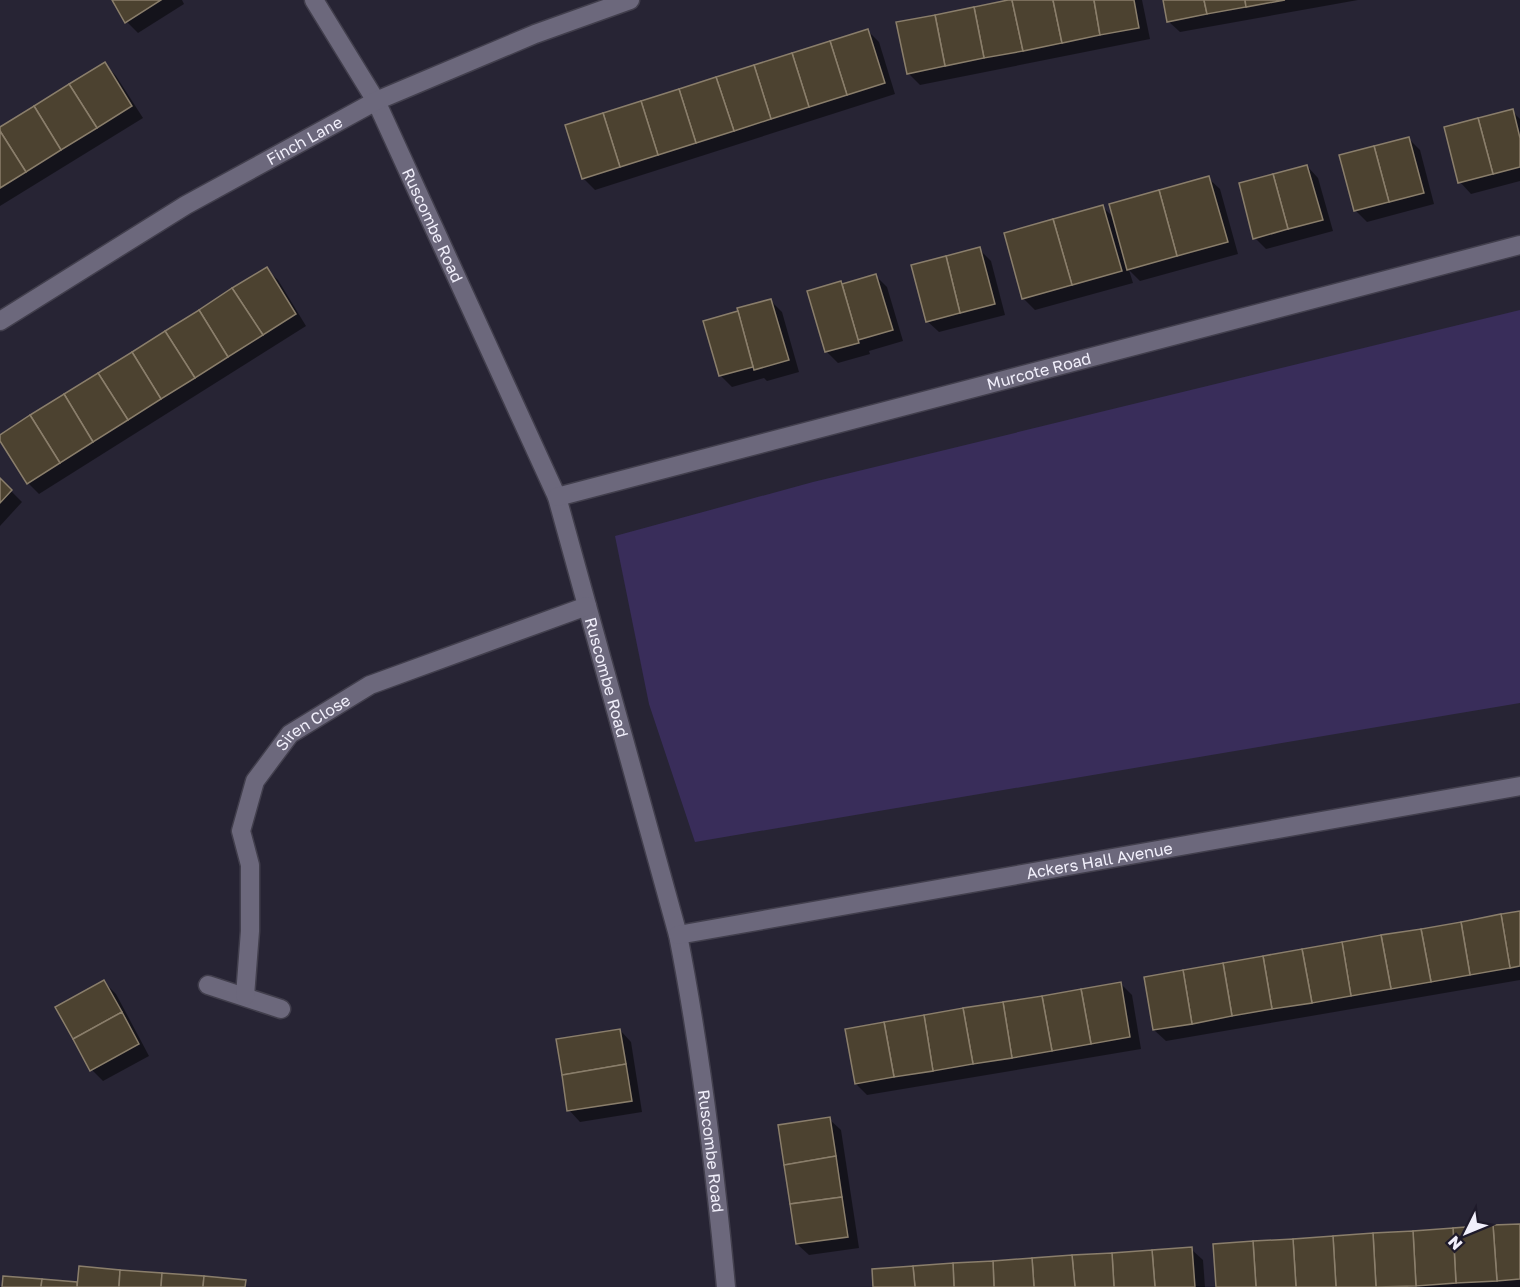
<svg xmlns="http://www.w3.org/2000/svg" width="1520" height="1287" font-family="'Golos Text',sans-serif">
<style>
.green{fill:#392d5a}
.shadow{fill:#0007}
.building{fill:#4c4230;stroke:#8a7e6b;stroke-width:1.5}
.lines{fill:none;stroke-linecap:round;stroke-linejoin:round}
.minor-casing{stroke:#423f4d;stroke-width:21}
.minor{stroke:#6c687c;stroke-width:18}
.labels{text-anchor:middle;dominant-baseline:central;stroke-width:4.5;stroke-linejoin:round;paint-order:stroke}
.street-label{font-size:16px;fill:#f1effb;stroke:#1e1a2a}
</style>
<rect width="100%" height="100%" fill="#272434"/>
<!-- green -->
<path class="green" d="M1520,310V703L695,842L649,704L615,536L813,482Z"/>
<!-- shadow -->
<g class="shadow">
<path d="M113,0H182L184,4L138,33L127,22Z"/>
<path d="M1015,0H1142L1150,39L920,85L908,73Z"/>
<path d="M1165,0H1358L1180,32L1168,21Z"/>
<path d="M867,30L879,42L895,94L595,190L583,178Z"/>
<path d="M105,64L116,76L143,118L0,206V129Z"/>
<path d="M1512,111L1520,119V181L1471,194L1460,182Z"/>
<path d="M1408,138L1420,150L1434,204L1367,222L1356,211Z"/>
<path d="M1307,166L1318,178L1333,231L1266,249L1255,238Z"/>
<path d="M1208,178L1220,189L1238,254L1140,281L1129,270L1133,283L1035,310L1023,298L1103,207L1114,218Z"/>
<path d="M979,249L991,261L1005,315L939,332L927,321Z"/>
<path d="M266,269L278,280L306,326L39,494L28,483L0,437Z"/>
<path d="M876,276L887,287L903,341L869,351L870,354L838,363L827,352L809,292L841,283L843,286Z"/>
<path d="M771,301L782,312L799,372L767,381L764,378L732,387L721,376L705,322Z"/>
<path d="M0,480L22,502L0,526Z"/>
<path d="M1520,913V980L1166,1041L1154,1030Z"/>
<path d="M104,982L116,994L149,1056L103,1081L92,1070Z"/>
<path d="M1120,983L1132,995L1141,1049L867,1095L856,1084Z"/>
<path d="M620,1030L631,1042L642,1112L580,1122L569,1110Z"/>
<path d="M829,1119L841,1130L859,1248L809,1255L797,1244Z"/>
<path d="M1520,1225V1287H1217Z"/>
<path d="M1191,1249L1203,1260L1205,1287H875Z"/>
</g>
<!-- building -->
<g class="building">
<path d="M112,0H161L125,23Z"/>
<path d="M1008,0H1012L1023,51L984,58L974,7Z"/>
<path d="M1012,0H1053L1062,43L1023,51Z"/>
<path d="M1053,0H1094L1100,35L1062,43Z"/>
<path d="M1094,0H1134L1139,28L1100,35Z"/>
<path d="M1163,0H1204L1207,14L1167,22Z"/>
<path d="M1204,0H1245L1246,7L1207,14Z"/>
<path d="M1245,0H1285L1246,7Z"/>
<path d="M974,7L984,58L945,66L935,15Z"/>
<path d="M935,15L945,66L907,74L896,22Z"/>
<path d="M868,29L885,83L847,95L830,41Z"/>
<path d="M830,41L847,95L809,107L792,53Z"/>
<path d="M792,53L809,107L771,119L754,65Z"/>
<path d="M105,62L132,106L97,128L69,84Z"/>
<path d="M754,65L771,119L734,131L716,77Z"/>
<path d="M716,77L734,131L696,143L679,89Z"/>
<path d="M69,84L97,128L61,150L34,106Z"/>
<path d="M679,89L696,143L658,155L641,101Z"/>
<path d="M641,101L658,155L620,167L603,113Z"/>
<path d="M34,106L61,150L26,172L0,131V127Z"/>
<path d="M1513,109L1520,138V167L1493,174L1478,118Z"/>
<path d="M603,113L620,167L582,179L565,125Z"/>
<path d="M1478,118L1493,174L1458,183L1444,127Z"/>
<path d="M0,131L26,172L0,188Z"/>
<path d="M1409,137L1424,193L1389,202L1374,146Z"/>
<path d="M1374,146L1389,202L1354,211L1339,155Z"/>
<path d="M1307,165L1323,220L1288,229L1273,174Z"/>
<path d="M1273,174L1288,229L1253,239L1239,183Z"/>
<path d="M1209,176L1228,242L1177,256L1159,190Z"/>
<path d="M1159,190L1177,256L1127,270L1109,204Z"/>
<path d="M1103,205L1122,271L1072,285L1053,219Z"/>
<path d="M1053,219L1072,285L1022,299L1004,233Z"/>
<path d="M980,247L995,304L960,313L946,256Z"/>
<path d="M946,256L960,313L926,322L911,265Z"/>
<path d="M267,267L296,314L263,335L232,288Z"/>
<path d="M876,274L893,330L858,340L842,284Z"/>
<path d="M841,281L859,343L825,352L807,291Z"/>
<path d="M232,288L263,335L228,357L199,310Z"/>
<path d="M771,299L789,360L754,370L737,308Z"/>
<path d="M199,310L228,357L195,378L165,331Z"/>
<path d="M738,311L753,367L719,376L703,321Z"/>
<path d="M165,331L195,378L161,399L132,352Z"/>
<path d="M132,352L161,399L128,420L98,373Z"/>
<path d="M98,373L128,420L93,442L64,394Z"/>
<path d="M64,394L93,442L60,463L30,415Z"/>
<path d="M30,415L60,463L27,484L0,441V435Z"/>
<path d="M0,478L12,490L0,503Z"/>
<path d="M1520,911V966L1510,968L1501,914Z"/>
<path d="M1501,914L1510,968L1470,975L1461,922Z"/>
<path d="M1461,922L1470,975L1431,982L1421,929Z"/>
<path d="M1421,929L1431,982L1391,989L1381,935Z"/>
<path d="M1381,935L1391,989L1351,996L1342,942Z"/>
<path d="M1342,942L1351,996L1312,1003L1302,949Z"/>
<path d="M1302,949L1312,1003L1272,1009L1263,956Z"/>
<path d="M1263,956L1272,1009L1232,1016L1223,963Z"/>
<path d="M1223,963L1232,1016L1192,1024L1183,970Z"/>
<path d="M1183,970L1192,1024L1153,1030L1144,977Z"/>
<path d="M104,980L122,1012L73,1039L55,1007Z"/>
<path d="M1121,982L1130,1037L1091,1044L1081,989Z"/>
<path d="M1081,989L1091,1044L1052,1051L1042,996Z"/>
<path d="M1042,996L1052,1051L1012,1058L1003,1002Z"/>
<path d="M1003,1002L1012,1058L973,1064L963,1008Z"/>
<path d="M963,1008L973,1064L933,1071L924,1015Z"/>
<path d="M122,1012L139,1044L90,1071L73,1039Z"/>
<path d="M924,1015L933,1071L894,1077L884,1022Z"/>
<path d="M884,1022L894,1077L855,1084L845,1029Z"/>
<path d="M620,1029L626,1064L562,1075L556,1039Z"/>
<path d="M626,1064L632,1101L567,1111L562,1075Z"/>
<path d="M830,1117L836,1156L784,1165L778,1125Z"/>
<path d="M836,1156L842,1197L790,1204L784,1165Z"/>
<path d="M842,1197L848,1237L796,1244L790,1204Z"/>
<path d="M1520,1224V1279L1497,1281L1493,1225Z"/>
<path d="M1493,1225L1497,1281L1456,1283L1453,1228Z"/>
<path d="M1453,1228L1456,1283L1416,1286L1413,1231Z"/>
<path d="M1413,1231L1416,1286L1376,1287L1373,1233Z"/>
<path d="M1373,1233L1376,1287H1336L1333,1236Z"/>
<path d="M1333,1236L1336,1287H1296L1293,1239Z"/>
<path d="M1293,1239L1296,1287H1256L1253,1241Z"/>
<path d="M1253,1241L1256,1287H1216L1213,1244Z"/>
<path d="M1192,1247L1195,1287H1155L1152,1250Z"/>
<path d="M1152,1250L1155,1287H1114L1112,1253Z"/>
<path d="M1112,1253L1114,1287H1075L1072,1255Z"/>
<path d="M1072,1255L1075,1287H1034L1032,1258Z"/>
<path d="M1032,1258L1034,1287H994L993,1261Z"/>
<path d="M993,1261L994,1287H954L953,1263Z"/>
<path d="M953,1263L954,1287H915L913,1266Z"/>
<path d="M79,1266L120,1270L119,1287H77Z"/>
<path d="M913,1266L915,1287H873L872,1269Z"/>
<path d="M120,1270L162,1273L161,1287H119Z"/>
<path d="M162,1273L204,1276L203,1287H161Z"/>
<path d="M3,1276L42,1279L41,1287H2Z"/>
<path d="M204,1276L246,1280L245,1287H203Z"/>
<path d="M42,1279L77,1282V1287H41Z"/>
</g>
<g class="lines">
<!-- minor casing -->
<g class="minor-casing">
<g id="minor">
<path id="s1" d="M314,0L376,101L557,497L678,935C701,1051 715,1169 726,1287"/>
<path id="s2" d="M0,321L186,205L376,101L535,34L630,0"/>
<path id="s3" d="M557,497L1520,245"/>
<path id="s4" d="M678,935L1520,786"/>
<path d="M208,985L281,1009"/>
<path id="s5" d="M245,996L250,931V865L241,831L255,781L290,734L370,685L587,606"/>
</g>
</g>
<!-- minor -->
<use href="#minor" class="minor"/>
</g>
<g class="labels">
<!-- street labels -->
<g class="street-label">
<text stroke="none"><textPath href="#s2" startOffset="354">Finch Lane</textPath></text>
<text stroke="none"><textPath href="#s1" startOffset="255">Ruscombe Road</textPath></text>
<text stroke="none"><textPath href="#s3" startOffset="498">Murcote Road</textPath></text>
<text stroke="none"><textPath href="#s1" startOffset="741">Ruscombe Road</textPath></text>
<text stroke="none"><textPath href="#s5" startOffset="302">Siren Close</textPath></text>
<text stroke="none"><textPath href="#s4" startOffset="428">Ackers Hall Avenue</textPath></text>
<text stroke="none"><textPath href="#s1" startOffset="1227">Ruscombe Road</textPath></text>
</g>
</g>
<!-- north arrow -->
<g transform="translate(1466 1233) rotate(227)" stroke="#1e1a2a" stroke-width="4.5" paint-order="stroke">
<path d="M0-4.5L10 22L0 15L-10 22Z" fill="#f1effb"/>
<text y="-9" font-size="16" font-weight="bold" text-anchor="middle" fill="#f1effb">N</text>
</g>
</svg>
